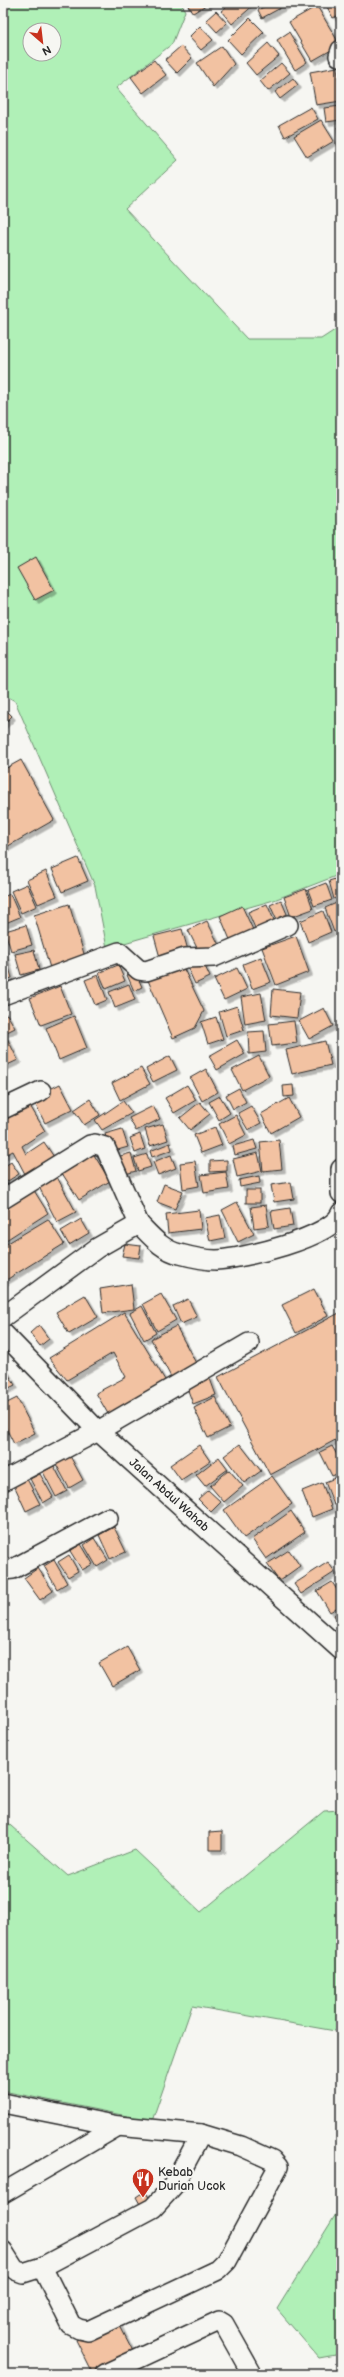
<svg xmlns="http://www.w3.org/2000/svg" width="344" height="2377" font-family="'Balsamiq Sans',sans-serif">
<style>
.green{fill:#b0f0b7;stroke:#6e8e71;fill-rule:evenodd}
.building{fill:#f2c2a2;stroke:#2b2b2b;filter:url(#shadow)}
.lines{fill:none;stroke-linecap:round;stroke-linejoin:round}
.minor-casing{stroke:#2b2b2b;stroke-width:22}
.minor{stroke:#f6f6f2;stroke-width:19}
.labels{text-anchor:middle;dominant-baseline:central;stroke-width:4;stroke-linejoin:round;paint-order:stroke}
.street-label{font-size:12px;fill:#2b2b2b;stroke:#f6f6f2}
.poi-label{font-size:12px;fill:#2b2b2b;stroke:#f6f6f2;text-anchor:start}
</style>
<defs>
<filter id="shadow"><feDropShadow dx="3.5" dy="3.5" stdDeviation="0" flood-color="#0004"/></filter>
</defs>
<rect width="100%" height="100%" fill="#f6f6f2"/>
<filter id="ink" filterUnits="userSpaceOnUse"><feTurbulence type="fractalNoise" baseFrequency=".025" numOctaves="2"/><feDisplacementMap in="SourceGraphic" scale="8" xChannelSelector="R" yChannelSelector="G"/><feConvolveMatrix kernelMatrix="1 2 1 2 8 2 1 2 1" color-interpolation-filters="sRGB"/></filter>
<g filter="url(#ink)">
<!-- green -->
<g class="green">
<path d="M3,3H181L185,11L172,44L116,88L178,160L125,209L247,339H321L341,326V874L274,900L107,948L95,886L15,701L3,694ZM30,30H54V54H30Z"/>
<path d="M341,1810V2032L192,2006L152,2121L3,2091V1819L68,1876L135,1850L201,1912L324,1811Z"/>
<path d="M341,2206V2354L319,2358L277,2309Z"/>
</g>
<!-- building -->
<g class="building">
<path d="M186,3H209L193,13Z"/>
<path d="M231,3H256L232,24L221,11Z"/>
<path d="M271,3H285L286,5L262,18L258,10Z"/>
<path d="M325,3H341V14L333,18Z"/>
<path d="M317,6L340,45L312,61L289,22Z"/>
<path d="M216,11L227,23L217,32L206,20Z"/>
<path d="M250,18L264,32L241,54L228,40Z"/>
<path d="M200,26L213,40L201,50L189,37Z"/>
<path d="M289,32L307,62L295,70L277,40Z"/>
<path d="M268,43L279,56L256,75L246,63Z"/>
<path d="M181,46L192,58L177,73L165,60Z"/>
<path d="M222,46L234,64L213,87L197,63Z"/>
<path d="M154,60L166,75L143,93L131,77Z"/>
<path d="M281,63L290,73L268,91L260,81Z"/>
<path d="M337,67L341,101L316,105L310,72Z"/>
<path d="M293,78L298,85L280,99L275,92Z"/>
<path d="M341,106V120L326,122L324,108Z"/>
<path d="M311,107L318,119L285,137L279,125Z"/>
<path d="M321,120L334,141L307,157L294,136Z"/>
<path d="M341,126V151H340L337,127Z"/>
<path d="M36,557L54,590L35,600L17,568Z"/>
<path d="M3,707L12,716L3,725Z"/>
<path d="M21,760L54,820L3,849V770Z"/>
<path d="M78,858L88,881L62,892L52,869Z"/>
<path d="M46,871L57,896L38,904L27,880Z"/>
<path d="M341,877V896L334,899L329,881Z"/>
<path d="M326,883L332,900L314,906L308,890Z"/>
<path d="M27,884L37,906L21,913L11,891Z"/>
<path d="M306,889L313,909L291,917L284,897Z"/>
<path d="M10,894L20,917L3,924V897Z"/>
<path d="M281,900L290,921L279,925L270,905Z"/>
<path d="M341,901V929L334,932L325,908Z"/>
<path d="M69,904L85,957L50,968L34,915Z"/>
<path d="M267,904L277,927L258,935L248,912Z"/>
<path d="M242,906L254,932L231,942L220,916Z"/>
<path d="M323,911L331,932L308,942L300,921Z"/>
<path d="M207,921L219,945L200,954L188,930Z"/>
<path d="M26,925L32,945L11,951L5,931Z"/>
<path d="M182,929L189,954L161,961L154,936Z"/>
<path d="M296,936L309,972L276,985L262,948Z"/>
<path d="M3,946L12,978L3,981Z"/>
<path d="M34,950L39,970L21,975L15,954Z"/>
<path d="M261,957L271,982L252,989L243,964Z"/>
<path d="M203,962L210,977L195,984L188,969Z"/>
<path d="M181,963L204,1011L195,1028L173,1038L147,978Z"/>
<path d="M118,965L125,981L106,989L99,973Z"/>
<path d="M237,968L247,989L224,1000L214,979Z"/>
<path d="M135,971L142,987L134,991L127,975Z"/>
<path d="M98,975L107,1000L95,1005L85,980Z"/>
<path d="M129,984L135,1000L115,1008L109,992Z"/>
<path d="M60,986L71,1014L41,1025L30,998Z"/>
<path d="M273,989L300,992L297,1018L271,1015Z"/>
<path d="M261,993L266,1020L245,1024L241,997Z"/>
<path d="M237,1006L244,1030L226,1036L219,1012Z"/>
<path d="M324,1008L333,1026L309,1039L299,1021Z"/>
<path d="M7,1014L15,1028L3,1034V1016Z"/>
<path d="M74,1016L87,1048L59,1060L46,1028Z"/>
<path d="M216,1017L223,1039L208,1044L201,1022Z"/>
<path d="M294,1021L297,1043L272,1046L269,1024Z"/>
<path d="M264,1031L266,1052L249,1054L248,1032Z"/>
<path d="M6,1036L18,1060L3,1067V1037Z"/>
<path d="M237,1040L245,1054L217,1070L209,1056Z"/>
<path d="M325,1041L331,1065L292,1074L286,1050Z"/>
<path d="M170,1056L177,1070L153,1082L146,1069Z"/>
<path d="M259,1056L269,1076L242,1090L232,1070Z"/>
<path d="M141,1068L150,1084L120,1100L112,1083Z"/>
<path d="M206,1069L218,1092L202,1101L190,1078Z"/>
<path d="M60,1084L73,1109L45,1123L32,1098Z"/>
<path d="M187,1085L196,1100L174,1113L165,1098Z"/>
<path d="M293,1085L294,1096L284,1097L283,1086Z"/>
<path d="M239,1088L246,1102L233,1109L226,1095Z"/>
<path d="M220,1096L230,1113L219,1120L209,1102Z"/>
<path d="M289,1098L299,1117L271,1133L261,1114Z"/>
<path d="M90,1099L100,1115L84,1125L74,1110Z"/>
<path d="M123,1101L132,1113L102,1130L95,1120Z"/>
<path d="M200,1102L210,1114L190,1130L180,1118Z"/>
<path d="M29,1104L45,1131L22,1146L26,1154L44,1142L54,1157L25,1174L13,1151L3,1156V1120Z"/>
<path d="M153,1106L160,1119L136,1131L129,1118Z"/>
<path d="M251,1106L261,1123L248,1130L238,1113Z"/>
<path d="M236,1115L246,1135L229,1144L219,1124Z"/>
<path d="M163,1124L168,1140L150,1146L145,1129Z"/>
<path d="M215,1127L222,1145L201,1153L194,1135Z"/>
<path d="M122,1129L128,1147L111,1152L105,1134Z"/>
<path d="M140,1134L145,1149L135,1153L130,1138Z"/>
<path d="M254,1140L257,1149L235,1155L233,1146Z"/>
<path d="M279,1140L282,1169L263,1171L260,1142Z"/>
<path d="M170,1143L172,1150L152,1157L150,1151Z"/>
<path d="M91,1150L110,1181L79,1200L60,1170Z"/>
<path d="M131,1153L136,1171L118,1176L113,1158Z"/>
<path d="M258,1153L262,1171L237,1177L233,1159Z"/>
<path d="M147,1154L151,1167L138,1171L134,1158Z"/>
<path d="M171,1155L176,1168L158,1175L153,1162Z"/>
<path d="M227,1160V1171L210,1172V1161Z"/>
<path d="M195,1161L199,1186L183,1189L180,1163Z"/>
<path d="M11,1162L19,1174L3,1184V1167Z"/>
<path d="M226,1172L229,1189L204,1193L201,1175Z"/>
<path d="M259,1176L260,1183L240,1187L239,1180Z"/>
<path d="M57,1177L76,1212L57,1222L39,1187Z"/>
<path d="M291,1182L294,1199L274,1202L271,1185Z"/>
<path d="M30,1184L48,1213L3,1242V1200Z"/>
<path d="M164,1184L183,1191L175,1209L157,1202Z"/>
<rect x="246" y="1190" width="14" height="13"/>
<path d="M237,1202L254,1234L238,1242L222,1210Z"/>
<path d="M266,1205L269,1226L254,1228L251,1207Z"/>
<path d="M290,1208L293,1226L274,1229L271,1211Z"/>
<path d="M199,1210L201,1229L168,1233L166,1214Z"/>
<path d="M220,1215L225,1238L210,1241L205,1218Z"/>
<path d="M48,1219L64,1244L3,1282V1246Z"/>
<path d="M81,1219L89,1233L69,1245L61,1231Z"/>
<path d="M125,1244L141,1246L139,1258L122,1256Z"/>
<path d="M131,1284L134,1309L103,1313L100,1289Z"/>
<path d="M314,1289L328,1316L296,1333L282,1305Z"/>
<path d="M161,1294L176,1320L157,1331L143,1304Z"/>
<path d="M85,1295L98,1317L69,1334L56,1312Z"/>
<path d="M188,1299L197,1317L181,1324L173,1306Z"/>
<path d="M142,1306L156,1333L144,1340L130,1313Z"/>
<path d="M124,1312L168,1385L111,1419L96,1393L126,1377L113,1353L67,1380L49,1358Z"/>
<path d="M341,1312V1437L270,1475L218,1377Z"/>
<path d="M39,1325L49,1339L40,1346L30,1333Z"/>
<path d="M176,1326L197,1365L172,1379L151,1339Z"/>
<path d="M3,1365L15,1385L3,1391Z"/>
<path d="M209,1376L216,1395L193,1404L186,1385Z"/>
<path d="M215,1397L230,1427L208,1438L194,1408Z"/>
<path d="M17,1398L35,1433L14,1444L3,1422V1405Z"/>
<path d="M240,1444L261,1471L244,1483L224,1456Z"/>
<path d="M199,1445L210,1461L181,1480L170,1465Z"/>
<path d="M332,1446L341,1462V1472L332,1476L320,1452Z"/>
<path d="M70,1456L83,1480L69,1488L56,1464Z"/>
<path d="M219,1457L228,1469L205,1486L196,1475Z"/>
<path d="M54,1466L67,1491L56,1497L43,1472Z"/>
<path d="M229,1470L243,1486L224,1502L210,1486Z"/>
<path d="M40,1474L53,1497L43,1503L30,1479Z"/>
<path d="M272,1476L292,1504L244,1538L224,1510Z"/>
<path d="M340,1476L341,1503L334,1505L325,1482Z"/>
<path d="M27,1479L40,1504L26,1511L14,1485Z"/>
<path d="M322,1483L332,1509L312,1517L302,1491Z"/>
<path d="M208,1490L221,1502L211,1512L198,1499Z"/>
<path d="M291,1511L305,1532L266,1559L252,1539Z"/>
<path d="M114,1527L126,1552L110,1559L99,1535Z"/>
<path d="M94,1538L108,1560L97,1567L84,1545Z"/>
<path d="M81,1544L93,1564L82,1570L70,1551Z"/>
<path d="M289,1550L300,1566L279,1581L267,1564Z"/>
<path d="M69,1555L78,1571L68,1577L58,1562Z"/>
<path d="M54,1560L67,1583L57,1589L44,1566Z"/>
<path d="M328,1562L335,1572L301,1594L294,1584Z"/>
<path d="M38,1568L53,1591L40,1600L24,1578Z"/>
<path d="M332,1582L341,1596V1605L330,1612L317,1591Z"/>
<path d="M341,1611V1628L334,1615Z"/>
<path d="M127,1647L140,1670L112,1686L99,1663Z"/>
<path d="M222,1831V1850H209V1832Z"/>
<path d="M145,2191L151,2201L141,2206L136,2197Z"/>
<path d="M117,2320L135,2355L93,2374L76,2340Z"/>
</g>
<g class="lines">
<!-- minor casing -->
<g class="minor-casing">
<g id="minor">
<path d="M339,56L341,50"/>
<path d="M3,995L119,952L139,970L146,971L185,958L214,957L288,925"/>
<path d="M3,1109L41,1091"/>
<path d="M341,1169V1193"/>
<path d="M3,1199L90,1145L95,1144L105,1147L139,1224"/>
<path d="M3,1317L97,1248L139,1224C151,1236 162,1250 180,1254C191,1257 204,1260 216,1260C241,1259 332,1238 341,1213"/>
<path d="M3,1333L98,1431L341,1650"/>
<path d="M3,1481L98,1431L249,1343"/>
<path d="M3,1570L13,1569L108,1518"/>
<path d="M3,2103L118,2126L201,2134L241,2146L272,2160L278,2167L227,2261L218,2270L88,2331L79,2329L71,2325L42,2267"/>
<path d="M3,2193L118,2126"/>
<path d="M3,2251L15,2270L23,2273L42,2267L153,2208L173,2186L201,2134"/>
<path d="M105,2374L219,2321L224,2324L252,2374"/>
</g>
</g>
<!-- minor -->
<use href="#minor" class="minor"/>
</g>
</g>
<!-- icons -->
<defs>
<g id="restaurant-pin" transform="scale(1.15)"><path d="M0 17L-7.5 6A9.5 9.5 0 1 1 7.5 6Z" fill="#c8321e" stroke="#f6f6f2"/><path d="M-5-6h1v4h1v-4h1v4h1v-4h1v5L-1.5 .5V6h-2V.5L-5-1ZM5-6V6H3V1.5H1.5Q1.5-4 5-6Z" fill="#fff"/></g>
</defs>
<g fill-rule="evenodd">
<use href="#restaurant-pin" x="143" y="2179"/>
</g>
<g class="labels">
<!-- street labels -->
<g class="street-label">
<text transform="translate(169 1495) rotate(42)">Jalan Abdul Wahab</text>
</g>
<!-- poi labels -->
<g class="poi-label">
<text x="158" y="2172">Kebab<tspan x="158" dy="14">Durian Ucok</tspan></text>
</g>
</g>
<!-- margin -->
<rect width="344" height="2377" fill="none" stroke="#f6f6f2" stroke-width="16"/>
<rect x="8" y="8" width="328" height="2361" fill="none" stroke="#2b2b2b" stroke-width="1.5" filter="url(#ink)"/>
<!-- north arrow -->
<g transform="translate(42 42) rotate(152)"><circle r="19" fill="#f6f6f2" stroke="#a5a5a2"/>
<path d="M0-3L7 15L0 10L-7 15Z" fill="#c8321e"/>
<text y="-6" font-size="11" font-weight="bold" text-anchor="middle" fill="#2b2b2b">N</text>
</g>
</svg>
